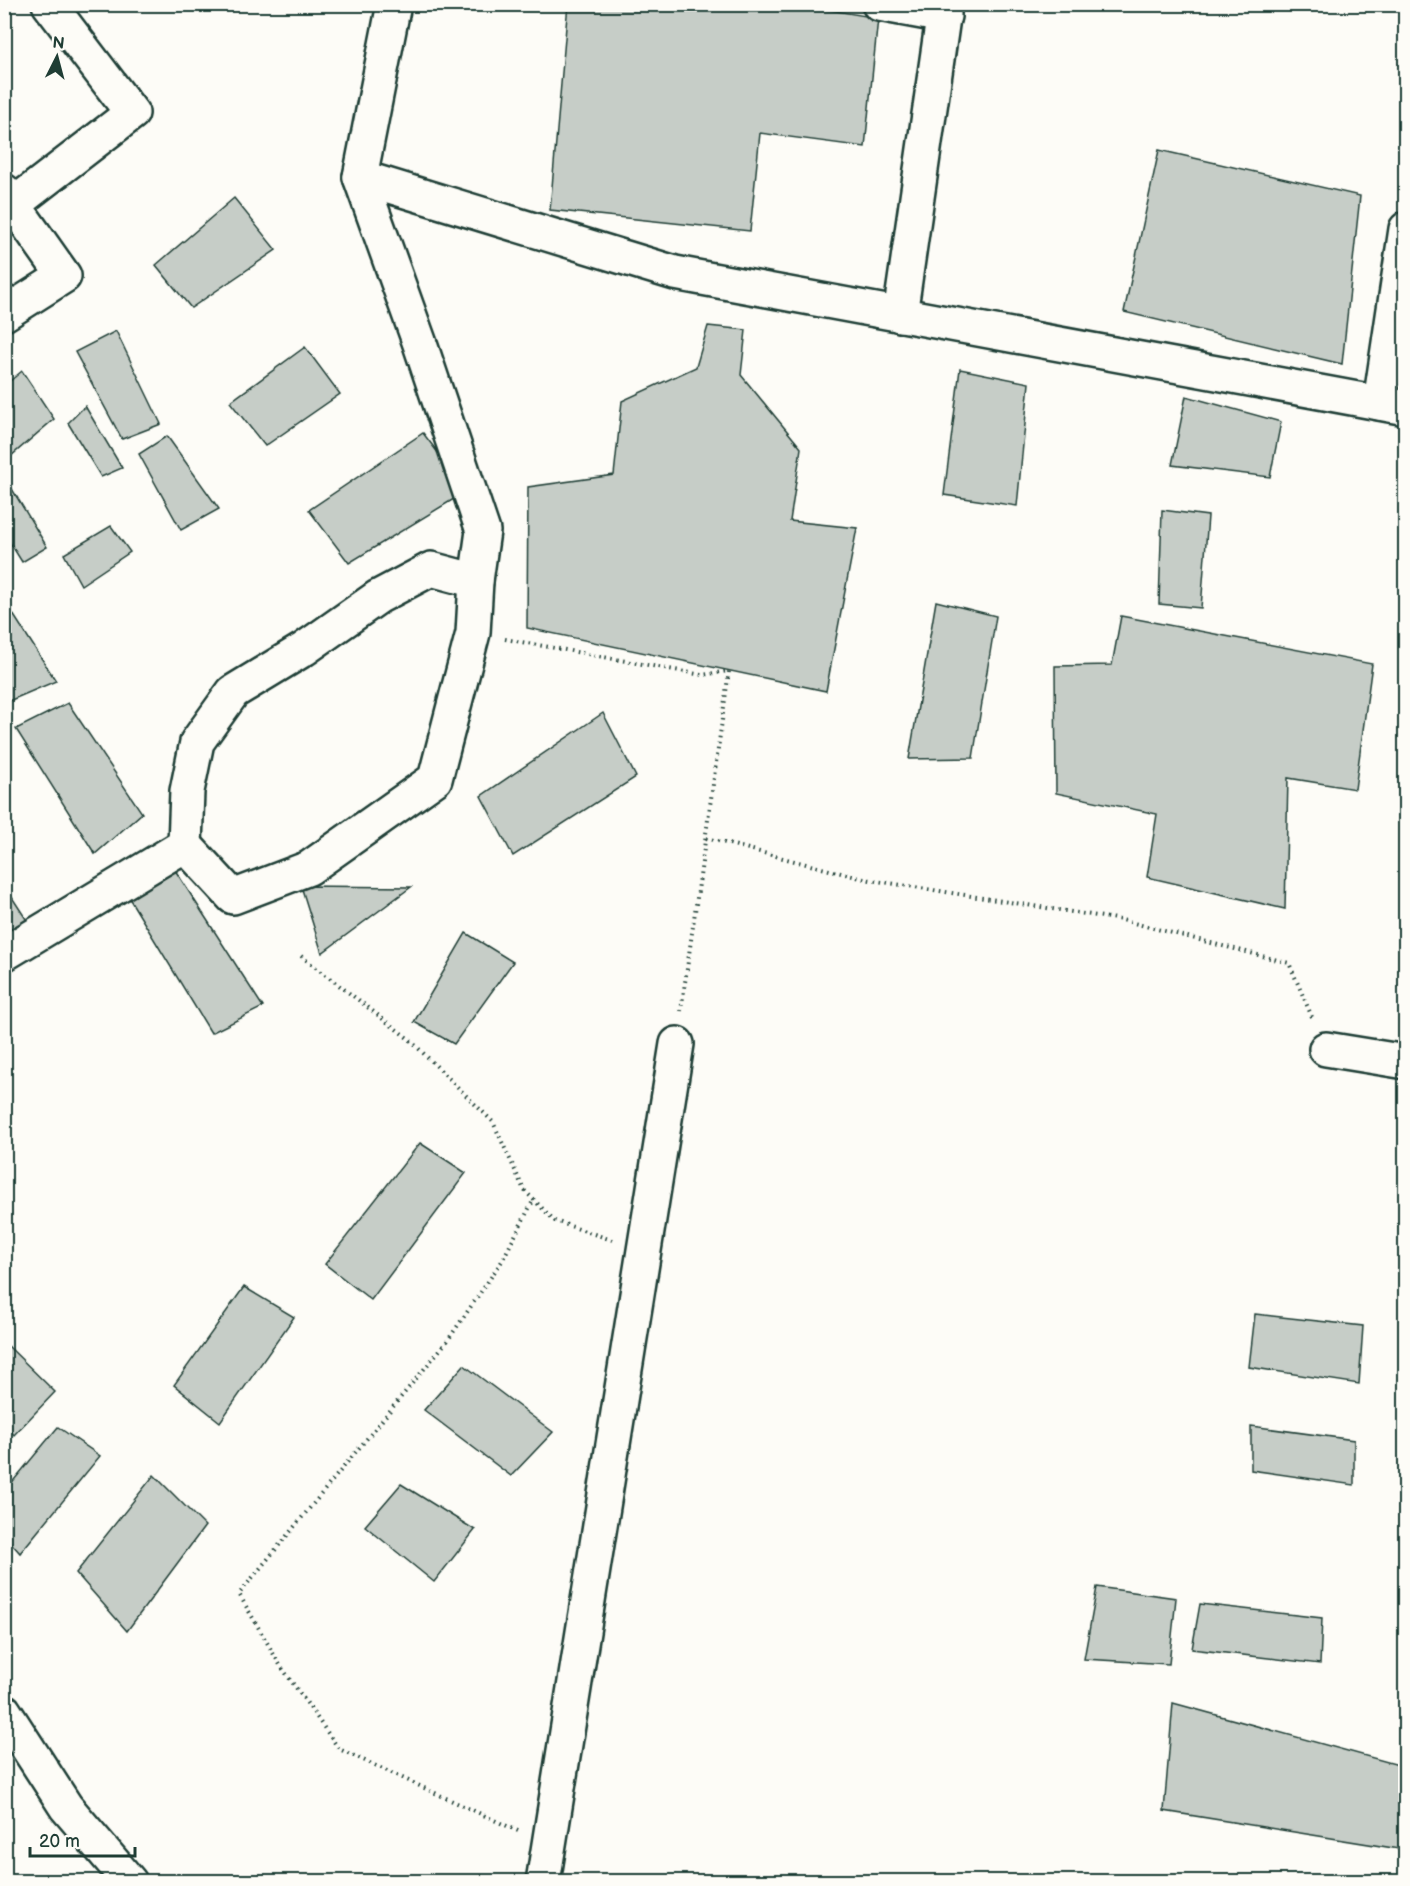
<svg xmlns="http://www.w3.org/2000/svg" width="1410" height="1886" font-family="'Balsamiq Sans',sans-serif">
<style>
.building{fill:#c6cdc7;stroke:#1f3d34;stroke-width:1.5}
.lines{fill:none;stroke-linecap:round;stroke-linejoin:round}
.minor-casing{stroke:#1f3d34;stroke-width:38}
.path{stroke:#1f3d34;stroke-width:4;stroke-dasharray:1.5 4.5;stroke-linecap:butt}
.minor{stroke:#fdfcf7;stroke-width:33}
</style>
<rect width="100%" height="100%" fill="#fdfcf7"/>
<filter id="ink" filterUnits="userSpaceOnUse"><feTurbulence type="fractalNoise" baseFrequency=".0167" numOctaves="2"/><feDisplacementMap in="SourceGraphic" scale="12" xChannelSelector="R" yChannelSelector="G"/><feConvolveMatrix kernelMatrix="1 2 1 2 8 2 1 2 1" color-interpolation-filters="sRGB"/></filter>
<g filter="url(#ink)">
<!-- building -->
<g class="building">
<path d="M568,4H794L878,18L865,147L760,133L750,231L550,210Z"/>
<path d="M1159,150L1360,196L1342,364L1124,312Z"/>
<path d="M234,198L276,250L191,308L156,265Z"/>
<path d="M708,326L746,330L741,375L801,448L790,521L857,528L826,691L527,628L528,487L614,475L622,401L696,367Z"/>
<path d="M116,331L161,424L122,439L75,352Z"/>
<path d="M305,347L340,394L265,446L230,402Z"/>
<path d="M960,369L1029,383L1017,506L944,495Z"/>
<path d="M22,371L54,419L4,462V386Z"/>
<path d="M1186,396L1281,422L1270,477L1172,465Z"/>
<path d="M85,406L122,468L101,477L68,423Z"/>
<path d="M423,433L467,491L349,563L309,510Z"/>
<path d="M167,436L219,509L181,530L139,454Z"/>
<path d="M9,484L47,547L22,562L4,533V487Z"/>
<path d="M1162,510L1208,516L1201,608L1159,604Z"/>
<path d="M111,526L130,552L81,585L64,554Z"/>
<path d="M4,600L56,681L4,703Z"/>
<path d="M936,601L996,616L973,758L909,759Z"/>
<path d="M1121,616L1372,664L1355,789L1288,778L1285,909L1147,877L1157,814L1056,793L1055,666L1112,665Z"/>
<path d="M68,703L142,813L95,854L16,729Z"/>
<path d="M603,713L636,777L513,856L481,796Z"/>
<path d="M175,870L263,1007L211,1033L126,893Z"/>
<path d="M4,885L28,922L4,939Z"/>
<path d="M301,886L411,887L322,953Z"/>
<path d="M466,933L513,962L454,1044L414,1022Z"/>
<path d="M420,1143L466,1173L371,1300L325,1264Z"/>
<path d="M244,1287L294,1317L220,1422L174,1385Z"/>
<path d="M1255,1314L1363,1326L1359,1384L1249,1367Z"/>
<path d="M4,1342L55,1392L14,1435L4,1424Z"/>
<path d="M464,1365L553,1432L511,1476L424,1410Z"/>
<path d="M1251,1426L1354,1440V1485L1251,1470Z"/>
<path d="M58,1427L100,1456L20,1553L4,1535V1492Z"/>
<path d="M154,1475L205,1526L127,1631L76,1573Z"/>
<path d="M401,1484L475,1530L434,1582L365,1526Z"/>
<path d="M1097,1587L1176,1598L1169,1664L1084,1659Z"/>
<path d="M1200,1604L1322,1618L1320,1664L1192,1649Z"/>
<path d="M1173,1703L1406,1767V1850L1164,1811Z"/>
</g>
<g class="lines">
<!-- minor casing -->
<g class="minor-casing">
<g id="minor">
<path d="M879,4L944,16"/>
<path d="M360,177L675,273L1406,408"/>
<path d="M4,191L64,276L4,314"/>
<path d="M14,204L132,113L49,4"/>
<path d="M900,315L945,4"/>
<path d="M1380,403L1406,229"/>
<path d="M185,845L187,791L197,742L233,692L304,649L378,597L431,569L476,581"/>
<path d="M4,954L185,845L233,897L309,868L435,779L473,633L476,581L483,531L420,344L360,177L394,4"/>
<path d="M1326,1049L1406,1062"/>
<path d="M4,1711L66,1807L130,1882"/>
<path d="M543,1882L677,1044"/>
</g>
</g>
<!-- path -->
<g class="path">
<path d="M505,639L702,675L729,671L681,1011"/>
<path d="M706,838L864,879L1122,920L1289,963L1312,1017"/>
<path d="M301,956L409,1039L493,1122L524,1190L555,1221L612,1240"/>
<path d="M518,1831L339,1749L280,1665L239,1594L448,1340L502,1261L534,1199"/>
</g>
<!-- minor -->
<use href="#minor" class="minor"/>
</g>
</g>
<!-- margin -->
<rect width="1410" height="1886" fill="none" stroke="#fdfcf7" stroke-width="24"/>
<rect x="12" y="12" width="1386" height="1862" fill="none" stroke="#1f3d34" stroke-width="2" filter="url(#ink)"/>
<!-- north arrow -->
<g transform="translate(57 57) rotate(6)" stroke="#fdfcf7" stroke-width="4.5" paint-order="stroke">
<path d="M0-4.5L10 22L0 15L-10 22Z" fill="#1f3d34"/>
<text y="-9" font-size="16" font-weight="bold" text-anchor="middle" fill="#1f3d34">N</text>
</g>
<!-- scale -->
<path d="M30 1847v9h105v-9" fill="none" stroke="#1f3d34" stroke-width="3"/>
<text x="39" y="1847" font-size="18" fill="#1f3d34" stroke="#fdfcf7" stroke-width="4.5" paint-order="stroke">20 m</text>
</svg>
